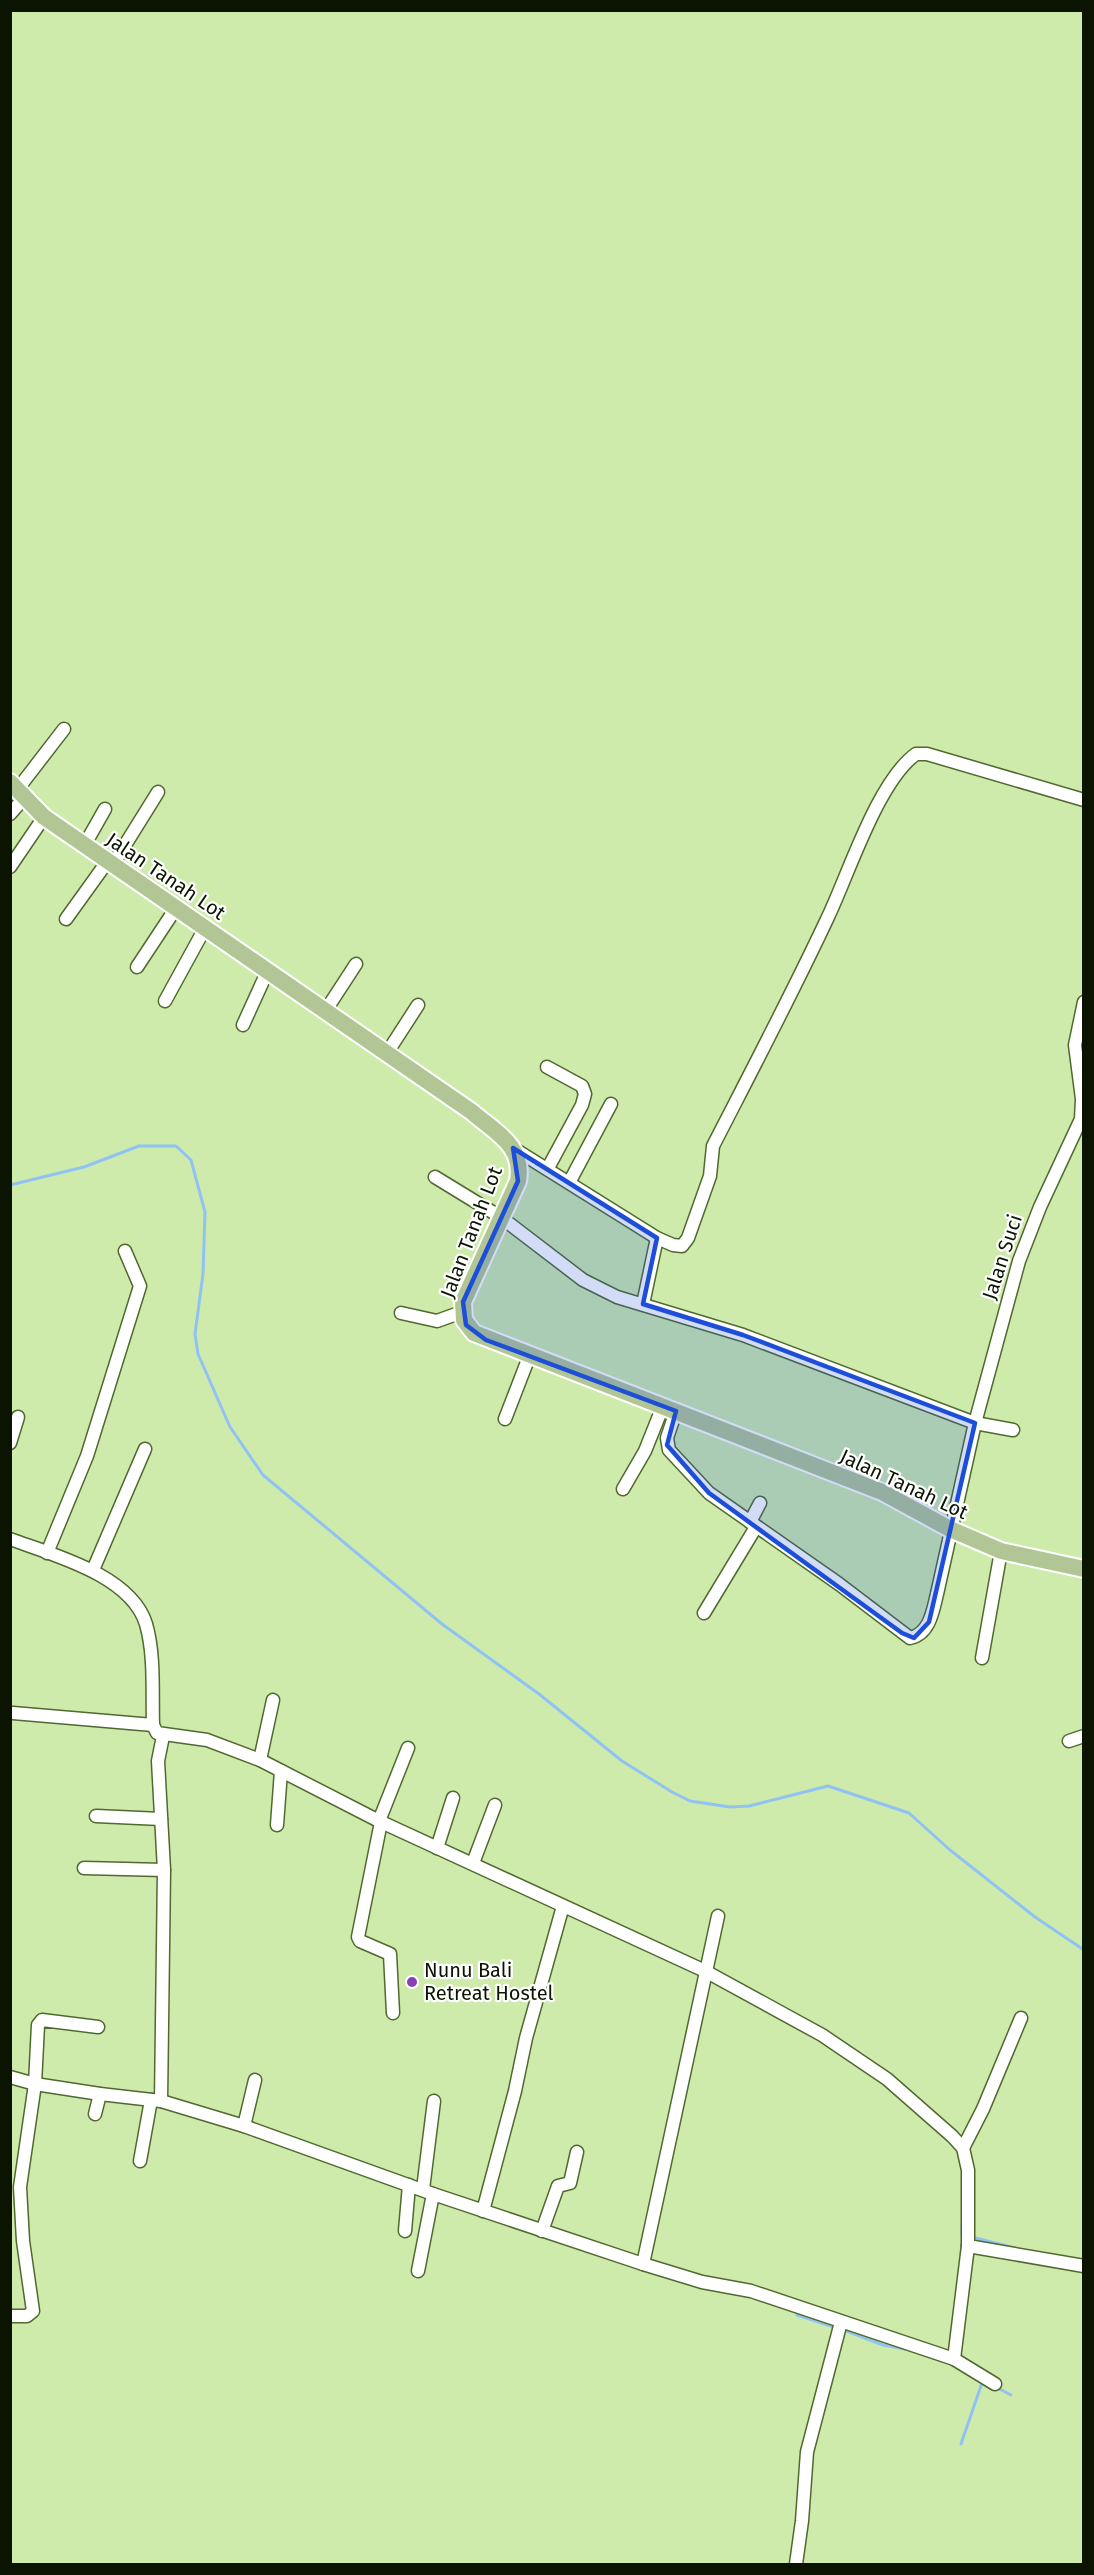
<svg xmlns="http://www.w3.org/2000/svg" width="1094" height="2575" font-family="'Fira Sans',sans-serif">
<style>
.lines{fill:none;stroke-linecap:round;stroke-linejoin:round}
.stream{stroke:#90c3f3;stroke-width:3}
.minor-casing{stroke:#50692f;stroke-width:15}
.major-casing{stroke:#fff;stroke-width:20}
.minor{stroke:#fff;stroke-width:12}
.major{stroke:#b2c695;stroke-width:16}
.marked{fill:#1d4ed8;fill-opacity:0.2;stroke:#1d4ed8;stroke-width:4.5;stroke-linejoin:round}
.poi-dot{fill:#8541b5;stroke:#fff;stroke-width:2}
.labels{text-anchor:middle;dominant-baseline:central;stroke-width:4.5;stroke-linejoin:round;paint-order:stroke}
.street-label{font-size:20px;fill:#0b1400;stroke:#fff}
.poi-label{font-size:20px;fill:#0b1400;stroke:#fff;text-anchor:start}
</style>
<rect width="100%" height="100%" fill="#ceebac"/>
<g class="lines">
<!-- stream -->
<g class="stream">
<path d="M10,1185L84,1167L139,1146H176L191,1160L205,1212L203,1274L195,1334L198,1354L230,1427L263,1475L442,1624L539,1694L622,1761L672,1792L690,1801L730,1807L749,1806L828,1786L909,1813L950,1850L1035,1917L1084,1950"/>
<path d="M962,2235V2225"/>
<path d="M972,2237L1015,2248"/>
<path d="M961,2254L963,2235"/>
<path d="M797,2315L834,2327"/>
<path d="M844,2330L883,2345L911,2350"/>
<path d="M996,2387L1011,2395"/>
<path d="M961,2444L983,2380"/>
</g>
<!-- minor casing -->
<g class="minor-casing">
<g id="minor">
<path d="M17,790L64,729"/>
<path d="M10,814L24,798"/>
<path d="M84,846L105,809"/>
<path d="M112,866L158,792"/>
<path d="M10,867L44,817"/>
<path d="M66,919L107,862"/>
<path d="M137,967L176,908"/>
<path d="M165,1001L205,928"/>
<path d="M326,1010L356,964"/>
<path d="M243,1025L268,970"/>
<path d="M387,1053L418,1005"/>
<path d="M547,1067L582,1086L585,1094L582,1105L548,1168"/>
<path d="M513,1148L657,1238L673,1245L682,1246L688,1238L710,1176L713,1146C752,1070 792,994 828,917C849,873 878,781 916,754H927L1084,800"/>
<path d="M435,1177L502,1218L583,1280L617,1297L743,1335L975,1423L1013,1430"/>
<path d="M570,1181L611,1104"/>
<path d="M643,1304L657,1238"/>
<path d="M401,1313L437,1321L462,1312"/>
<path d="M676,1411L667,1438L669,1450L709,1493L839,1584L910,1638C930,1634 933,1610 937,1594L975,1423L1019,1261L1040,1207L1081,1119L1082,1099L1075,1045L1084,1002"/>
<path d="M505,1419L529,1357"/>
<path d="M10,1443L18,1417"/>
<path d="M623,1489L645,1451L663,1406"/>
<path d="M750,1522L760,1503"/>
<path d="M10,1539C53,1555 131,1575 146,1624C155,1655 152,1693 153,1725L157,1733L207,1740L260,1760L379,1821L705,1971L822,2035L887,2079L952,2136L963,2148L968,2170V2246L1084,2266"/>
<path d="M47,1553L87,1456L140,1286L125,1251"/>
<path d="M93,1570L145,1449"/>
<path d="M704,1613L756,1527"/>
<path d="M982,1658L1001,1551"/>
<path d="M13,1713L153,1725"/>
<path d="M1069,1741L1084,1736"/>
<path d="M260,1760L273,1700"/>
<path d="M96,1816L161,1819"/>
<path d="M379,1821L408,1748"/>
<path d="M381,1822L358,1937L360,1941L390,1954L393,2013"/>
<path d="M277,1825L281,1771"/>
<path d="M437,1848L453,1798"/>
<path d="M473,1863L495,1805"/>
<path d="M84,1868L164,1870"/>
<path d="M10,2077L35,2084L100,2094L161,2101L244,2126L433,2194L643,2264L702,2282L751,2291L954,2359L995,2384"/>
<path d="M161,2101L164,1870L158,1761L163,1736"/>
<path d="M95,2114L100,2094"/>
<path d="M244,2126L255,2080"/>
<path d="M963,2148L983,2109L1021,2018"/>
<path d="M140,2161L151,2100"/>
<path d="M423,2189L434,2101"/>
<path d="M483,2211L515,2091L526,2038L563,1906"/>
<path d="M405,2231L409,2185"/>
<path d="M542,2231L558,2186L570,2183L577,2152"/>
<path d="M643,2264L718,1916"/>
<path d="M418,2271L433,2194"/>
<path d="M10,2316H27L33,2311L23,2241L20,2187L35,2084L38,2025L42,2020L98,2027"/>
<path d="M954,2359L968,2246"/>
<path d="M796,2564L802,2521L807,2452L841,2322"/>
</g>
</g>
<!-- major casing -->
<g class="major-casing">
<path id="major" d="M10,782L44,817L472,1112C496,1133 524,1145 518,1181L463,1302L464,1320L474,1333L882,1492L950,1529L1001,1551L1084,1569"/>
</g>
<!-- minor -->
<use href="#minor" class="minor"/>
<!-- major -->
<use href="#major" class="major"/>
</g>
<!-- marked area -->
<path class="marked" d="M513,1148L657,1238L643,1304L743,1335L975,1423L929,1622L914,1638L902,1633L709,1493L667,1445L676,1411L486,1340L466,1325L463,1302L518,1181Z"/>
<!-- markers -->
<circle class="poi-dot" cx="412" cy="1982" r="6"/>
<g class="labels">
<!-- street labels -->
<g class="street-label">
<text transform="translate(166 876) rotate(34)">Jalan Tanah Lot</text>
<text transform="translate(471 1232) rotate(-69)">Jalan Tanah Lot</text>
<text transform="translate(1002 1257) rotate(-72)">Jalan Suci</text>
<text transform="translate(904 1484) rotate(25)">Jalan Tanah Lot</text>
</g>
<!-- poi labels -->
<g class="poi-label">
<text x="424" y="1970">Nunu Bali<tspan x="424" dy="23">Retreat Hostel</tspan></text>
</g>
</g>
<!-- border -->
<rect width="1094" height="2575" fill="none" stroke="#0b1400" stroke-width="24"/>
</svg>
